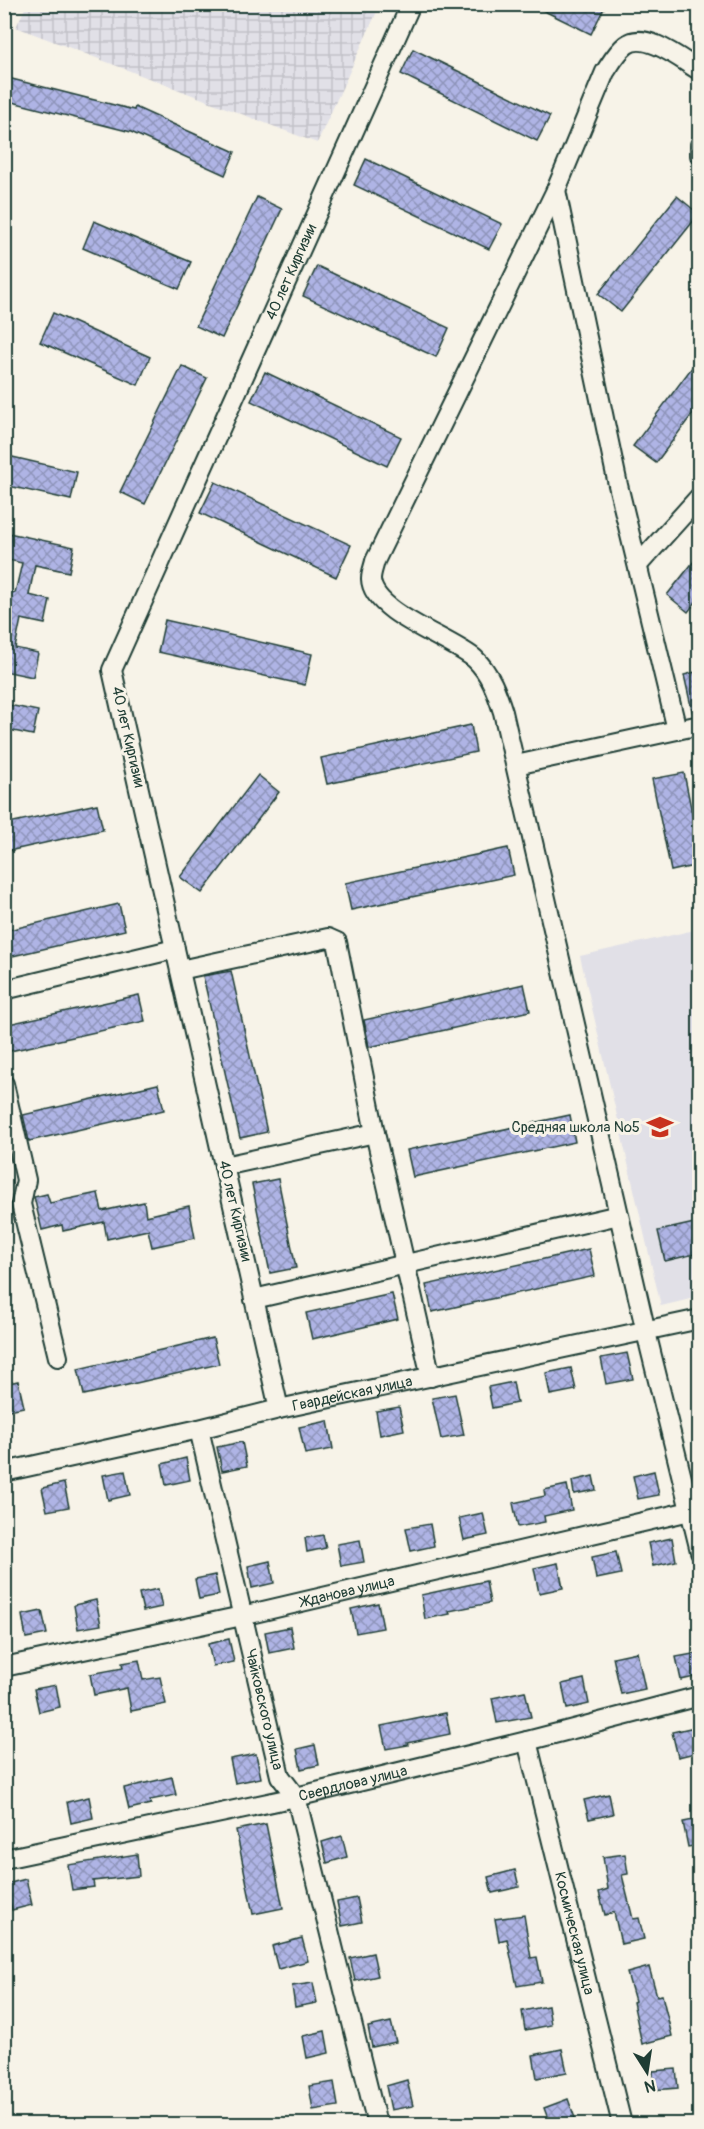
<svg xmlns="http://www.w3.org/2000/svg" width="704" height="2129" font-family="Pangolin,sans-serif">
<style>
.built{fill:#e1e0e7}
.industrial{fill:url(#industrial-grid)}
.building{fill:url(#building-cross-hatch);stroke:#1f3d34;stroke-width:1.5}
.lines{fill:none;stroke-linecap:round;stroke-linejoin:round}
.minor-casing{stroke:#1f3d34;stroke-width:22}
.minor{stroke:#f7f3e8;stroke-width:18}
.labels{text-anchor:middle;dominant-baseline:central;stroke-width:6;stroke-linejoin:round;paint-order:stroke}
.street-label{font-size:15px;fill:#1f3d34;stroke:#f7f3e8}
.poi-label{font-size:15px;fill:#1f3d34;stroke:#f7f3e8;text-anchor:end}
</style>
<defs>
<pattern id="industrial-grid" width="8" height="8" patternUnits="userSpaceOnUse" patternTransform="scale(1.5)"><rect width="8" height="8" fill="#e1e0e7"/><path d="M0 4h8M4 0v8" fill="none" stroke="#c1c1c7"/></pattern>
<pattern id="building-cross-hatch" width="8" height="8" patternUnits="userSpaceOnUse" patternTransform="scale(1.5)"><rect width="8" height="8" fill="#afb4e5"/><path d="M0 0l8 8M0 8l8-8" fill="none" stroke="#8e94ba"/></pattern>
</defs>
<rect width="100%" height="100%" fill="#f7f3e8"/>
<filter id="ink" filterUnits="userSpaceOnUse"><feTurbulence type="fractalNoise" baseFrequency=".0167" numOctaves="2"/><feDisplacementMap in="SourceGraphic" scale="12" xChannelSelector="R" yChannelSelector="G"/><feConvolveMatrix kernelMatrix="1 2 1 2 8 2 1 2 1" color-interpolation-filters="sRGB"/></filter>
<g filter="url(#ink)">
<!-- built -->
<path class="built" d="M699,929V1297L661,1306L580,956Z"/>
<!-- industrial -->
<path class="industrial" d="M27,4H380V5L317,143L16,27Z"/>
<!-- building -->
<g class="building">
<path d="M530,4H606L591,34Z"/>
<path d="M413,49L550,116L537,141L401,74Z"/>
<path d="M4,77L134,110L135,107L235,152L225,175L131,132L4,100Z"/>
<path d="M366,159L502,224L489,249L354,185Z"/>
<path d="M677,196L699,214L621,312L598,294Z"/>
<path d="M257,197L282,209L222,338L196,326Z"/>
<path d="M94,221L191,262L179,289L83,248Z"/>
<path d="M317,266L449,328L436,357L303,296Z"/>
<path d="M53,313L150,357L138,385L40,342Z"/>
<path d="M699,358V405L656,463L633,446Z"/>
<path d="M182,366L207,378L145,504L120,492Z"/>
<path d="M265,372L401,437L387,466L251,401Z"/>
<path d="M4,455L77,472L71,500L4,485Z"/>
<path d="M215,482L351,545L336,577L200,513Z"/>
<path d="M4,532L74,547L69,572L35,565L29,595L50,600L45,624L21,619L15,648L38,653L33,677L4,671V639L9,616L4,615V591L15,593L22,563L4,559Z"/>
<path d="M699,555V598L688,612L667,595Z"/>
<path d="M165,620L312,654L305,685L158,652Z"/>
<path d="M699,671V714L693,715L684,675Z"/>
<path d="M4,704L38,711L33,735L4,729Z"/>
<path d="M471,725L476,752L327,784L321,758Z"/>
<path d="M684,773L699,848V865L671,871L652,779Z"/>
<path d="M258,775L279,792L202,893L180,877Z"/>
<path d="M97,804L103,830L4,852V824Z"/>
<path d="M508,848L514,875L351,910L345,883Z"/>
<path d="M119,904L125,930L4,958V931Z"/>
<path d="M231,971L267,1132L240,1138L203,976Z"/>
<path d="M524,984L530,1011L369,1047L364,1020Z"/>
<path d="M139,995L145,1021L10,1051L4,1025Z"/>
<path d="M158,1084L164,1110L29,1141L23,1115Z"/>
<path d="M570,1115L575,1142L413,1177L407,1150Z"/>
<path d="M278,1179L296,1268L270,1273L252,1184Z"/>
<path d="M98,1193L102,1211L144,1202L146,1216L189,1206L195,1238L152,1247L148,1230L107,1239L104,1222L63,1231L62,1225L42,1230L34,1197L47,1194L50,1203Z"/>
<path d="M699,1222V1253L665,1261L658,1231Z"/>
<path d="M589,1249L595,1276L432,1312L426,1285Z"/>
<path d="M392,1294L398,1319L312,1339L306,1313Z"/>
<path d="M213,1338L219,1364L84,1395L78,1369Z"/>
<path d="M627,1353L633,1379L606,1384L601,1358Z"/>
<path d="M571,1368L576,1390L550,1395L546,1373Z"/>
<path d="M18,1381L24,1407L4,1411V1384Z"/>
<path d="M513,1382L517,1403L492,1408L488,1387Z"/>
<path d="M455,1394L464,1435L441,1439L432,1398Z"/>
<path d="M399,1407L404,1430L380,1435L376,1411Z"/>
<path d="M328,1421L333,1449L305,1454L299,1427Z"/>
<path d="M242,1442L247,1466L222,1471L217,1447Z"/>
<path d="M186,1458L190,1480L166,1485L162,1464Z"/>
<path d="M125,1471L130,1495L108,1500L103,1475Z"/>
<path d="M654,1471L659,1495L638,1499L633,1476Z"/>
<path d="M593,1476L596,1490L574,1494L572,1481Z"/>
<path d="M64,1483L69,1507L47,1511L42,1488Z"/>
<path d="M567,1485L572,1510L544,1516L545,1522L518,1527L513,1503L545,1496L544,1490Z"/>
<path d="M483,1513L488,1535L464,1540L459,1518Z"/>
<path d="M430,1524L434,1546L411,1551L406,1528Z"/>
<path d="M323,1535L326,1548L307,1552L305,1538Z"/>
<path d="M672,1538L676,1561L653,1566L648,1543Z"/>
<path d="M360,1540L364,1562L341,1566L337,1544Z"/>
<path d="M616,1552L621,1574L596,1579L592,1557Z"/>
<path d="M270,1561L274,1583L252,1588L248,1566Z"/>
<path d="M558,1563L563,1588L539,1593L534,1568Z"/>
<path d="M215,1575L219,1595L199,1599L195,1579Z"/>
<path d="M486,1581L490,1603L449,1611L450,1614L425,1619L421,1595Z"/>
<path d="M158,1589L162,1607L143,1611L139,1593Z"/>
<path d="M96,1600L101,1625L78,1629L74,1605Z"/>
<path d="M378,1603L383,1628L356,1633L351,1609Z"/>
<path d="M42,1611L47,1634L26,1638L22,1615Z"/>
<path d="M290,1627L294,1648L269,1653L265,1632Z"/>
<path d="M229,1639L234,1662L213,1666L208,1644Z"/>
<path d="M637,1652L645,1689L621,1694L613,1657Z"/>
<path d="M699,1653V1676L681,1680L676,1657Z"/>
<path d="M139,1660L143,1680L160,1677L166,1704L131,1711L127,1688L94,1695L90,1674L123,1668L122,1663Z"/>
<path d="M584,1679L589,1704L567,1709L562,1684Z"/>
<path d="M56,1685L60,1707L39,1712L34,1689Z"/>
<path d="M525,1691L531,1717L497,1723L492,1698Z"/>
<path d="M446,1713L450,1734L407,1743L408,1745L386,1749L381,1726Z"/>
<path d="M695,1727L699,1752L678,1757L672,1732Z"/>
<path d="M315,1745L319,1765L301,1769L297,1749Z"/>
<path d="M256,1754L261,1778L235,1783L230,1759Z"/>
<path d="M172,1777L176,1795L150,1800L151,1804L129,1809L124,1788Z"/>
<path d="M609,1794L613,1814L589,1819L584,1800Z"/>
<path d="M89,1797L93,1818L71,1823L67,1802Z"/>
<path d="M699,1819V1845L688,1847L683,1822Z"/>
<path d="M266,1824L283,1908L253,1914L236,1830Z"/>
<path d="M342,1836L347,1857L327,1863L322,1842Z"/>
<path d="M137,1854L139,1876L93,1881L94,1887L72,1890L68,1865Z"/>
<path d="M625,1854L628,1874L622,1875L633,1919L639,1918L644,1939L621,1944L614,1912L605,1915L599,1892L608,1889L603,1857Z"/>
<path d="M515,1870L519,1887L492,1893L488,1877Z"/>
<path d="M26,1879L32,1905L12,1910L6,1884Z"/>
<path d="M357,1898L362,1922L342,1926L337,1902Z"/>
<path d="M524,1915L531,1958L537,1957L542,1982L517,1986L507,1939L499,1941L495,1919Z"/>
<path d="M302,1938L308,1961L278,1969L272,1946Z"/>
<path d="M373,1953L378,1976L355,1981L350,1958Z"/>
<path d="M649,1967L657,1996L662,1995L672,2036L642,2044L633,2002L635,2001L627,1973Z"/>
<path d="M313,1983L317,2003L295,2007L292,1986Z"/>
<path d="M548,2006L551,2025L525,2030L522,2011Z"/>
<path d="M391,2022L396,2042L372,2047L368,2027Z"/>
<path d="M325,2031L329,2053L307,2058L303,2036Z"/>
<path d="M562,2049L567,2072L537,2078L533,2055Z"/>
<path d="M676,2069L678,2088L654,2090L653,2071Z"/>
<path d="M407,2080L413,2106L391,2110L386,2086Z"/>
<path d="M334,2082L338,2106L313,2110L309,2086Z"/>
<path d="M568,2099L575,2118L560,2124H550L544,2108Z"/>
</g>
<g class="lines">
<!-- minor casing -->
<g class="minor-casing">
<g id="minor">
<path d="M700,71C682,60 645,30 626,45C617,52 611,63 605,72L556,190L375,561C374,566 371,573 371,579C372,613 451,638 475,659C490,673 497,693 503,712L646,1332L700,1551"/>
<path d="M700,145V155"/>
<path d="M556,190L618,485L677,730"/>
<path d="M638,565L700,496"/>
<path d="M516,765L700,725"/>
<path d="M180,970L328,938L337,942L375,1133L431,1377"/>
<path d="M4,990L175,949"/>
<path d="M4,1084L26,1180L21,1204L58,1357"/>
<path d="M224,1166L375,1133"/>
<path d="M254,1299L619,1215"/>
<path id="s1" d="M279,1409L112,670L411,4"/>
<path id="s2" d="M199,1429L280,1776L296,1797L377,2124"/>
<path id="s3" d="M4,1472L199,1429L279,1409L700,1319"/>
<path id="s4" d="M4,1667L242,1616L690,1511"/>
<path id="s5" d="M527,1741L622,2124"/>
<path id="s6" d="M4,1859L296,1797L527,1741L700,1696"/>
</g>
</g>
<!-- minor -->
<use href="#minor" class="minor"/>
</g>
</g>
<!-- icons -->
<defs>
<g id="school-bare" transform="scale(2.07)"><path d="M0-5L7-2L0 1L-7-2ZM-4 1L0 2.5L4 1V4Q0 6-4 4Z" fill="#c8321e" stroke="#f7f3e8" stroke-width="2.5" paint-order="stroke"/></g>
</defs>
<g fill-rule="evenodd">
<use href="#school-bare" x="660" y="1127"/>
</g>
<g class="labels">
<!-- street labels -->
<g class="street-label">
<text stroke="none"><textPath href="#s1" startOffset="1194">40 лет Киргизии</textPath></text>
<text transform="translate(128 737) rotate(77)">40 лет Киргизии</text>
<text transform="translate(235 1211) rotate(77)">40 лет Киргизии</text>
<text stroke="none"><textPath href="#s3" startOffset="357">Гвардейская улица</textPath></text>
<text stroke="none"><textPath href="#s4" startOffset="352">Жданова улица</textPath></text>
<text stroke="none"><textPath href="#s2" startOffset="288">Чайковского улица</textPath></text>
<text stroke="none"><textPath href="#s6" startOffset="357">Свердлова улица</textPath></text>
<text stroke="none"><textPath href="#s5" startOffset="198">Космическая улица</textPath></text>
</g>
<!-- poi labels -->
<g class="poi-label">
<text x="640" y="1127">Средняя школа №5</text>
</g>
</g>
<!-- margin -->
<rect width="704" height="2129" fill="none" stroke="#f7f3e8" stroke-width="24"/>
<rect x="12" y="12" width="680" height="2105" fill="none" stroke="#1f3d34" stroke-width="2" filter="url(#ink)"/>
<!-- north arrow -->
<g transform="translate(647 2072) rotate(168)" stroke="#f7f3e8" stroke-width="4.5" paint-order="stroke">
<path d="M0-4.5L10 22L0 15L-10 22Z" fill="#1f3d34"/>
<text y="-9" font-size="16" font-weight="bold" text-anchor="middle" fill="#1f3d34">N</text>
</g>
</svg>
